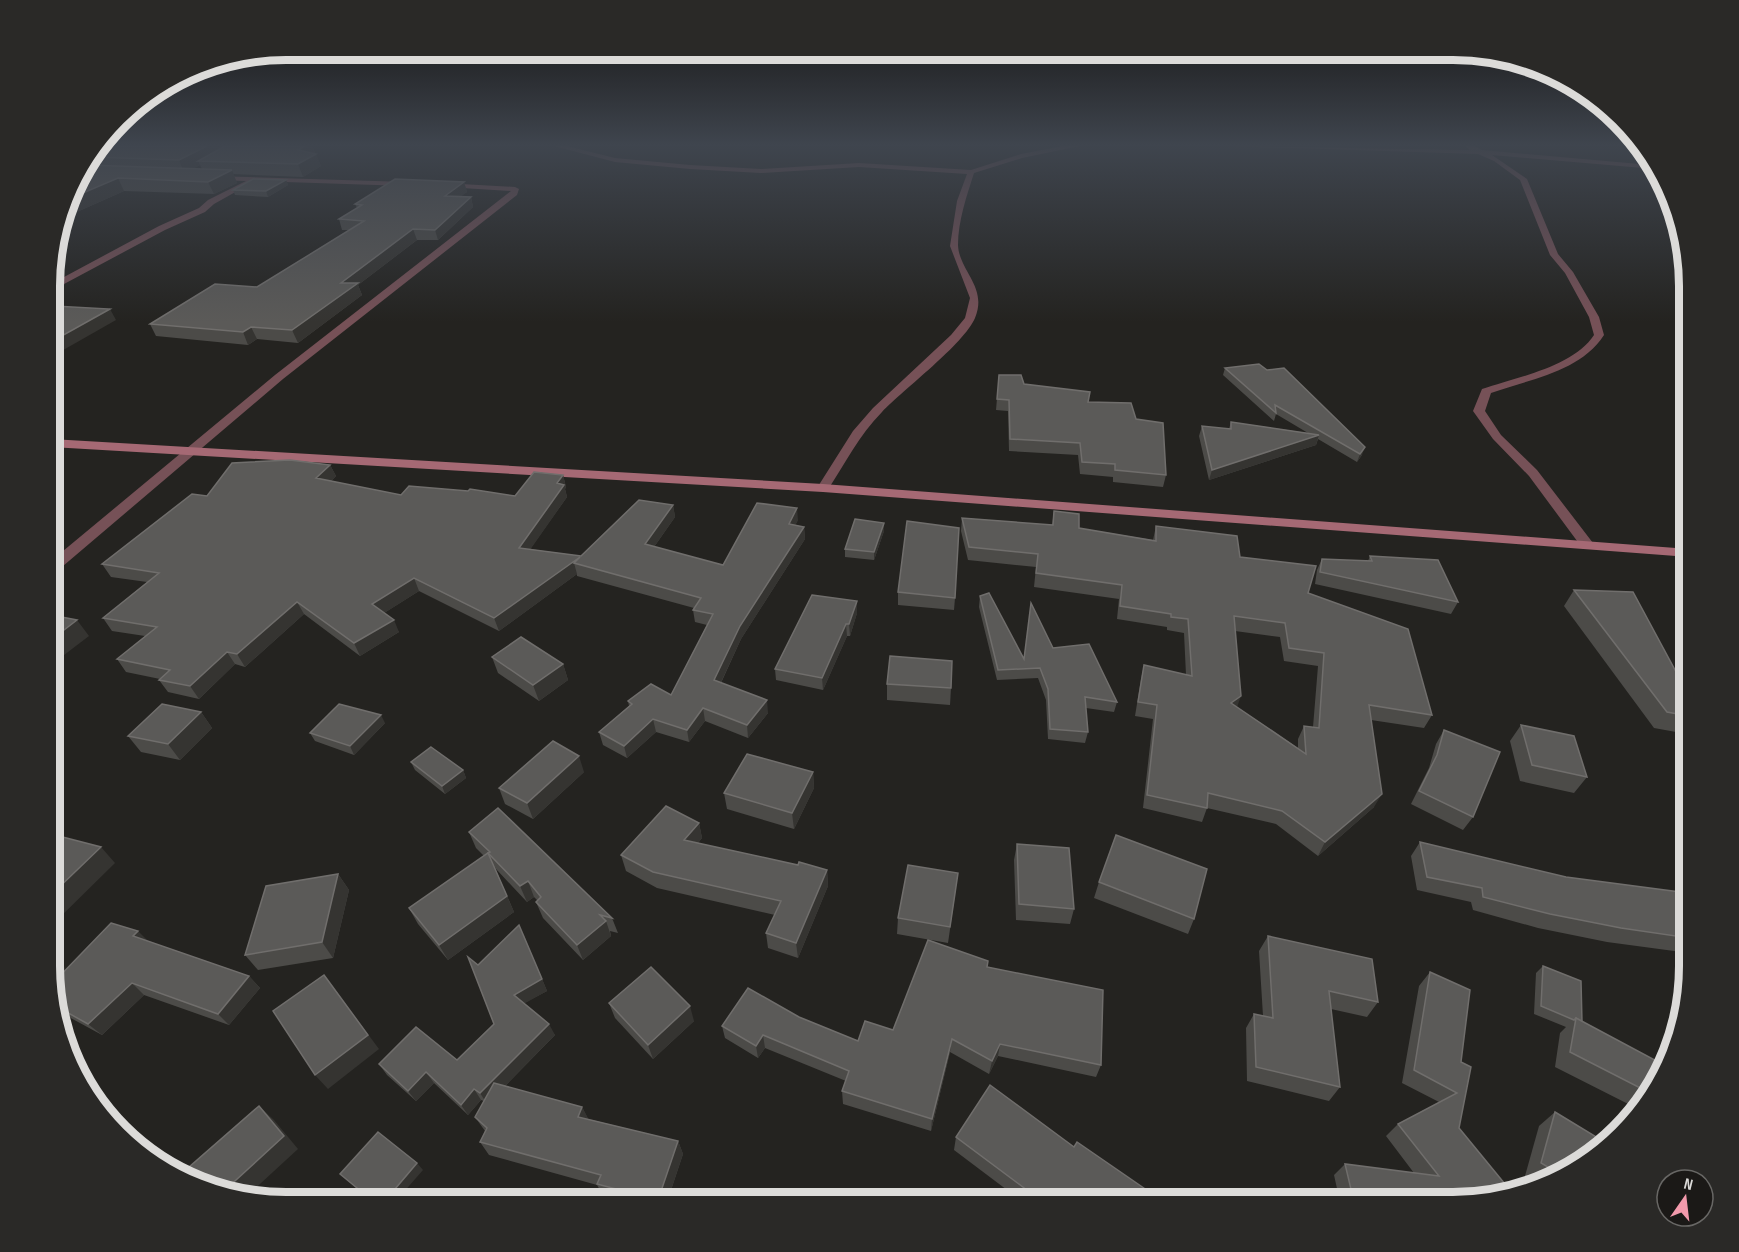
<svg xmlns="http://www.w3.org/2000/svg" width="1739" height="1252" font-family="'Sofia Sans Condensed',sans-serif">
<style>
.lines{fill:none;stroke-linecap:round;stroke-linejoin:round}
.street{fill:#765157;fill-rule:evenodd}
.secondary{fill:#a56974;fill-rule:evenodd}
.wall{fill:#4c4b48;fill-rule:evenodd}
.shaded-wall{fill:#353431}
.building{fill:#5b5a58;stroke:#706e6c;stroke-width:1.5;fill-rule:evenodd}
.rim{fill:none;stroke:#dcdbd9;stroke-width:8}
</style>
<rect width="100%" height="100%" fill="#242320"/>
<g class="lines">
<!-- street -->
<g class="street">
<path d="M554,146H567L615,158L690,165L761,169L859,163L971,170L1021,154L1063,146H1080L1022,158L974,173C967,195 958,221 958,245C959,271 988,287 975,318C964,344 904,389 882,412C859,435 845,464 827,491L823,492L817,488L853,431L873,408L951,335L965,318L970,298L950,246L957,201L967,174L859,167L761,173L690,169L615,162Z"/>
<path d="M1228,146L1470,150L1465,146H1474L1482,150L1651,165L1655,169L1492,155L1527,179L1558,254L1573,272L1599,317L1604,335C1580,372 1530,379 1491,393L1485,411L1501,435L1537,470L1593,543L1595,546L1593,549H1583L1529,476L1493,439L1473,411L1482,389C1517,377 1573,367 1594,335L1589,317L1565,273L1550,255L1520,180L1494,161L1478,154Z"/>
<path d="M212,176L407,182L411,184L407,186L255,181L214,204L205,212L165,230L51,291V284L159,226L199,208L208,200L246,181L215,180Z"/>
<path d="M443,183L515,187L519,189L517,195L283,379L56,572L51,573V561L275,375L511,191L446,187Z"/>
</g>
<!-- secondary -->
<path class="secondary" d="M51,439L823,484L1689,549V557L823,492L51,447Z"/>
</g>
<!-- wall -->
<g class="wall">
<path d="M101,146H312L321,166L303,177L233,174L237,183L214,194L124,191L70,215H64L74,181ZM200,165L202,169H192Z"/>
<path d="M286,180L288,185L268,197L235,195L233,190Z"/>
<path d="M464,182L467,192L460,196L471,197L473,207L438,240H417L358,285L362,295L298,343L257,339L248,345L156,336L150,324L257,287L349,230H342L339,219L357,208L355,204Z"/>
<path d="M1225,368L1362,455L1357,462L1318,439L1316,445L1209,480L1199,436L1202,426L1229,429L1231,422L1308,433L1276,414L1274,421L1223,375Z"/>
<path d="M999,375L1024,384L1088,402L1136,419L1166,475L1163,487L1113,482V477L1080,474L1078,455L1009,451L1008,411L996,410Z"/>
<path d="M330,465L336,476L331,481L401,495L515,496L563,475L566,487L565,489L567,497L530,549L581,556L673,505L675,517L654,547L723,565L798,520L795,525L804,527L805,539L741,639L721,683L768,713L748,738L705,721L689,742L656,732L627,758L603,745L599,732L629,706L628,701L671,695L707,625L695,622L693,610L694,608L577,576V574L499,631L419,591L384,613L399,632L360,656L304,614L245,667L235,664L199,699L168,692L159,680L160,679L126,672L117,659L145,636L112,631L103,618L147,582L111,577L102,564L207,496Z"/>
<path d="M1054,511L1079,528L1153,540L1156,526L1240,557L1308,593L1432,715L1424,728L1371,720L1374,807L1318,856L1276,824L1207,808L1202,822L1143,808L1153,719L1135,716L1141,679L1144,665L1186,675L1184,633L1167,630V627L1117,619L1119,599L1034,587L1036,567L968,560L961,531L962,518L1052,525ZM1235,631L1280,637L1284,661L1318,666L1313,727L1304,726L1298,739V748L1237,707Z"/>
<path d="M884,531L874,560L845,557V549Z"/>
<path d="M1370,556L1458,602L1451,614L1315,584L1317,570L1322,559L1368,561Z"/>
<path d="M1574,590L1689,696V731L1687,734L1654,728L1564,606Z"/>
<path d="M898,592L955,598L954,610L898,605Z"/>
<path d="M980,596L1024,659L1053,648L1117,702L1114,712L1086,708L1088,732L1085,743L1048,739L1046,700L1038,678L997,680L979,607Z"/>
<path d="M857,613L850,636H847L823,690L776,680L775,669Z"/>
<path d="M492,657L563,664L568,680L539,701L498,673Z"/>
<path d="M887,684L951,688L950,705L887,700Z"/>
<path d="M201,712L212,728L180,760L141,752L128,736Z"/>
<path d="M385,723L354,755L315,741L310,733Z"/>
<path d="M1521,725L1587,777L1574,793L1520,781L1510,741Z"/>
<path d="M1444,730L1473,817L1463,830L1411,804L1429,768L1436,744Z"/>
<path d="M411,762L463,770L466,778L445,794L415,770Z"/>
<path d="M584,772L533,819L505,804L499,788Z"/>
<path d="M813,772L814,788L794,829L727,809L724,793Z"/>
<path d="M699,823L702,838L698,843L798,865L827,870L828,886L798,958L768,948L766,933L775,915L657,888L626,871L621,855Z"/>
<path d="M469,832L612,918L618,933L610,931L611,936L583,960L543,918L536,902L538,901L534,897L527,902L496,869L493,863L514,912L448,960L418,924L409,908L484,856L476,848Z"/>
<path d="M1420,842L1689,910V953L1607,942L1538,928L1473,910L1471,902L1417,890L1411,856Z"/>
<path d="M1017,844L1074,909L1070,924L1016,920L1014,860Z"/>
<path d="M338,874L349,890L333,958L258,970L245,955Z"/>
<path d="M1099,882L1194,919L1188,934L1094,898Z"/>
<path d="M956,888L948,943L897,934L898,918Z"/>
<path d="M524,936L547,991L524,1003L555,1035L505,1086L582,1107L588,1119L678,1141L683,1154L667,1202H625L604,1197L597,1185L489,1155L480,1142L485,1131L475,1117L484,1101L481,1100L468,1115L434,1083L416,1101L387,1075L379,1064L457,1060L494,1024L478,965Z"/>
<path d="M1268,936L1378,1002L1367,1017L1331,1009L1340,1087L1329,1101L1247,1081L1246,1028L1254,1014L1263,1016L1259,951Z"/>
<path d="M148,941L249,976L260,988L229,1025L144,995L102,1035L56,1010L51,996Z"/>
<path d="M1543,966L1582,1022L1666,1066L1640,1110L1555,1067L1560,1033L1566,1027L1534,1014L1536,973Z"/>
<path d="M987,967L1101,1065L1096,1077L998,1056L989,1074L950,1052L931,1131L843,1104L842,1091L846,1081L765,1048L758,1058L725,1038L722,1026L799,1017L858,1041L893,1030Z"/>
<path d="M1430,972L1461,1062L1459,1128L1453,1202H1340L1334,1175L1345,1164L1414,1173L1386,1136L1398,1124L1439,1102L1402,1083L1419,986Z"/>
<path d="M609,1003L694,1021L653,1059L615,1018Z"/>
<path d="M1681,1017L1677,1035L1673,1023Z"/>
<path d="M1555,1112L1603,1141L1558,1178L1536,1183L1525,1176L1539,1126Z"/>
<path d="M956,1137L1074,1147L1164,1202H1023L954,1150Z"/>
</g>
<!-- shaded-wall -->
<g class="shaded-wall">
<path d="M207,146H236L198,161L200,165L184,173L179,160Z"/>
<path d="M305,146H312L315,155L316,154L321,166L303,177L298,164V150Z"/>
<path d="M232,170L237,183L214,194L208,182Z"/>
<path d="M118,178L124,191L70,215L66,208L69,199Z"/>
<path d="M286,180L288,185L268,197L266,191Z"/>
<path d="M464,182L467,192L448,206L445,196Z"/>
<path d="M471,197L473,207L438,240L435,230Z"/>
<path d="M413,229L417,240L358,285L362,295L298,343L292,330L341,283Z"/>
<path d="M110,309L116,320L51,357V342Z"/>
<path d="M251,327L257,339L248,345L243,332Z"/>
<path d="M1319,435L1316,445L1209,480L1212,470Z"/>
<path d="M1365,447L1362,455L1357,462L1360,454Z"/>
<path d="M330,465L336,476L321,490L316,478Z"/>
<path d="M563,475L566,487L565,489L567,497L523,560L519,548L557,483Z"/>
<path d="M673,505L675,517L647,557L645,544Z"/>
<path d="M797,508L798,520L790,536L789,524Z"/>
<path d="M884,523V531L874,560V552Z"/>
<path d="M804,527L805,539L741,639L716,693L714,680L740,626Z"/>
<path d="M51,543L55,548L51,551Z"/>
<path d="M580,557L574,563L577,574L499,631L494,618Z"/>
<path d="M414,578L419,591L378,617L372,604Z"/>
<path d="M857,601V613L850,636L849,624Z"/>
<path d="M297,602L304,614L245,667L237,654Z"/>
<path d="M77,620L89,636L51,665V640Z"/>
<path d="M394,620L399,632L360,656L354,643Z"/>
<path d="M846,624L847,636L823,690L822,678Z"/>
<path d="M227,652L235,664L199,699L190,686Z"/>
<path d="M563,664L568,680L539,701L533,685Z"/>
<path d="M1241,696L1236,710L1231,703Z"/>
<path d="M767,700L768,713L748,738L747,725Z"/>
<path d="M703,708L705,721L689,742L687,730Z"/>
<path d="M201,712L212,728L180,760L168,744Z"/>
<path d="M381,715L385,723L354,755L350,746Z"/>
<path d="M653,719L656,732L627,758L624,746Z"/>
<path d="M579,756L584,772L533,819L527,803Z"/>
<path d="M463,770L466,778L445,794L442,786Z"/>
<path d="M813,772L814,788L794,829L792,813Z"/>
<path d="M1382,794L1374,807L1318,856L1325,842Z"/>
<path d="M699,823L702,838L687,856L684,840Z"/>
<path d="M101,847L115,863L51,926V895Z"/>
<path d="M488,853L514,912L448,960L439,945Z"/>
<path d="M827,870L828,886L798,958L796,943Z"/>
<path d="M338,874L349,890L333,958L322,942Z"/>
<path d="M528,881L534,897L527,902L520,886Z"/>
<path d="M606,921L611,936L583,960L577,945Z"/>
<path d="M138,931L150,943L133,936Z"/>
<path d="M524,936L547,991L520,1006L514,995Z"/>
<path d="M324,975L379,1049L328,1089L315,1075Z"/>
<path d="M249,976L260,988L229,1025L218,1014Z"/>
<path d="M132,983L144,995L102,1035L88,1024Z"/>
<path d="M690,1006L694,1021L653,1059L648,1045Z"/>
<path d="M549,1024L555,1035L487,1104L480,1093Z"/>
<path d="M763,1035L765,1048L758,1058L756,1046Z"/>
<path d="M952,1039L950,1052L931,1131L932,1119Z"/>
<path d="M1000,1044L998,1056L989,1074L992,1061Z"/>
<path d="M426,1072L434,1083L416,1101L408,1091Z"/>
<path d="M474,1089L481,1100L468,1115L461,1105Z"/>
<path d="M259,1106L274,1120L298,1149L247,1196L224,1191Z"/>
<path d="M582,1107L589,1120L578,1117Z"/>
<path d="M678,1141L683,1154L667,1202H659L658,1200Z"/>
<path d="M417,1163L423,1170L395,1202H384Z"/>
<path d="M1505,1184L1494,1193L1485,1195Z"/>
</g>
<!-- building -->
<g class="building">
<path d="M101,146H207L179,160L93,157Z"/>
<path d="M225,146H305L298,150L316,154L298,164L198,161Z"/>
<path d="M87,165L232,170L208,182L118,178L69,199L74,181Z"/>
<path d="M253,179L286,180L266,191L233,190Z"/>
<path d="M395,179L464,182L445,196L471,197L435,230L413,229L341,283H358L292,330L251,327L243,332L150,324L215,284L257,287L364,221L339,219L362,205L355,204Z"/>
<path d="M54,306L110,309L51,342V307Z"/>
<path d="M1259,364L1267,370L1284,368L1365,447L1360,454L1275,405L1276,413L1225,368Z"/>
<path d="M999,375H1021L1024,384L1090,392L1088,402L1131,403L1136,419L1163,423L1166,475L1115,470V464L1082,462L1080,443L1010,439L1009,400L997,399Z"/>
<path d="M1231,422L1319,435L1212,470L1202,426L1231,429Z"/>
<path d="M290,460L330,465L316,478L401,495L409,486L468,491L470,489L515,496L534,472L563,475L557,483L564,485L519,548L581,556L639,500L673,505L645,544L723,565L757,503L797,508L789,524L804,527L740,626L714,680L767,700L747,725L703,708L687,730L653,719L624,746L599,732L632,704L628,701L651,684L671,695L713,614L693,610L701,598L574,563L580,557L494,618L414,578L372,604L394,620L354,643L297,602L237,654L227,652L190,686L159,680L170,670L117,659L157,627L103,618L159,573L102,564L192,494L207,496L232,463Z"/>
<path d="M1054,511L1079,514V528L1156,541V526L1237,536L1240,557L1316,566L1308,593L1408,629L1432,715L1369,705L1382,794L1325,842L1282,811L1208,793L1207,808L1147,795L1157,705L1138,702L1144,665L1192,676L1188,619L1171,617V614L1120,606L1122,585L1036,573L1038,554L969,547L962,518L1053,525ZM1234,616L1285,623L1289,648L1324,653L1319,728L1304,726L1306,754L1231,703L1241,696Z"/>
<path d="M855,519L884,523L874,552L845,549Z"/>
<path d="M907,521L959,528L955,598L898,592Z"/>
<path d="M1370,556L1438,560L1458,602L1320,572L1322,559L1372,561Z"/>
<path d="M1574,590L1633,592L1689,696V716L1667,712Z"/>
<path d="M989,593L1024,659L1031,603L1053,648L1089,644L1117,702L1085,697L1088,732L1050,729L1048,689L1040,668L998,670L980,596Z"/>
<path d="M812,595L857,601L849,624H846L822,678L775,669Z"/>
<path d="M51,615L77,620L51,640Z"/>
<path d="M521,637L563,664L533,685L492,657Z"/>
<path d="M890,656L952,661L951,688L887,684Z"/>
<path d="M162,704L201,712L168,744L128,736Z"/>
<path d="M339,704L381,715L350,746L310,733Z"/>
<path d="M1521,725L1574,736L1587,777L1532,765Z"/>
<path d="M1444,730L1500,752L1473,817L1419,791L1437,755Z"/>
<path d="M553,741L579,756L527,803L499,788Z"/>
<path d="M431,747L463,770L442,786L411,762Z"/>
<path d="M747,754L813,772L792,813L724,793Z"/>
<path d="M666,806L699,823L684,840L798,865L799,862L827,870L796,943L766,933L781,901L653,872L621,855Z"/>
<path d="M498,808L612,918L600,915L606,921L577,945L536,902L541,897L528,881L520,886L488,853L490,852L469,832Z"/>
<path d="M51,834L101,847L51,895Z"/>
<path d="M1116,835L1207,869L1194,919L1099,882Z"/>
<path d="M1420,842L1566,877L1680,892L1689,910V938L1621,928L1550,914L1483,897L1482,888L1427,877Z"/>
<path d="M1017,844L1069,848L1074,909L1019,904Z"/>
<path d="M488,853L507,896L439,945L409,908Z"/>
<path d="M908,865L958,873L950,927L898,918Z"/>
<path d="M338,874L322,942L245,955L266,886Z"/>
<path d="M111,923L138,931L133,936L249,976L218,1014L132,983L88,1024L54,1005L51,996V985Z"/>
<path d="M519,925L542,979L514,995L549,1024L480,1093L474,1089L461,1105L426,1072L408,1091L379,1064L416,1027L457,1060L494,1024L468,957L478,965Z"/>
<path d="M1268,936L1372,959L1378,1002L1329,991L1340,1087L1256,1067L1254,1014L1273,1018Z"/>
<path d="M928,940L988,961L987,967L1103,990L1101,1065L1000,1044L992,1061L952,1039L932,1119L842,1091L849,1071L763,1035L756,1046L722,1026L748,988L799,1017L858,1041L865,1021L893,1030Z"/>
<path d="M1543,966L1581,981L1582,1022L1576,1018L1574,1020L1541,1006Z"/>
<path d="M651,967L690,1006L648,1045L609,1003Z"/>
<path d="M1430,972L1470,990L1461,1062L1471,1067L1459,1128L1505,1184L1485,1195L1453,1202H1354L1345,1164L1439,1176L1398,1124L1457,1093L1414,1070Z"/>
<path d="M324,975L368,1035L315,1075L273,1011Z"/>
<path d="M1576,1018L1666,1066L1650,1093L1570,1052Z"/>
<path d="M494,1083L582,1107L578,1117L678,1141L658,1200L597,1184L601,1175L480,1142L487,1128L475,1117Z"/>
<path d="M990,1085L1074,1147L1077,1142L1164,1202H1043L956,1137Z"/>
<path d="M259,1106L284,1136L224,1191L196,1185L180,1175Z"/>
<path d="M1555,1112L1603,1141L1561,1175L1541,1163Z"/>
<path d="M378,1132L417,1163L384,1202H374L340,1174Z"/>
</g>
<!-- sky -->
<linearGradient id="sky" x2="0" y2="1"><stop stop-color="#141312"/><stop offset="0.45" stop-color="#3f454e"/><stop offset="1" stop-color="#3f454e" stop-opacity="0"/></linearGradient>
<rect width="1739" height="322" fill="url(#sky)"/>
<!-- crop -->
<path d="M0 0H1739V1252H0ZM286 60H1453A226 226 0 0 1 1679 286V966A226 226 0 0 1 1453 1192H286A226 226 0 0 1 60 966V286A226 226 0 0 1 286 60Z" fill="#2a2927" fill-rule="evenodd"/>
<path class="rim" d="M286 60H1453A226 226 0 0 1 1679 286V966A226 226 0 0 1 1453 1192H286A226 226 0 0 1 60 966V286A226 226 0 0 1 286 60Z"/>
<!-- north arrow -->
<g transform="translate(1685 1198) rotate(14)"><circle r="28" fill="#1b1917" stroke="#686765" stroke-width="1.5"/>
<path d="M0-4.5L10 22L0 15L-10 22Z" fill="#f39aac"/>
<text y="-9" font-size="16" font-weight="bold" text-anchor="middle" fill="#dcdbd9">N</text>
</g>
</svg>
